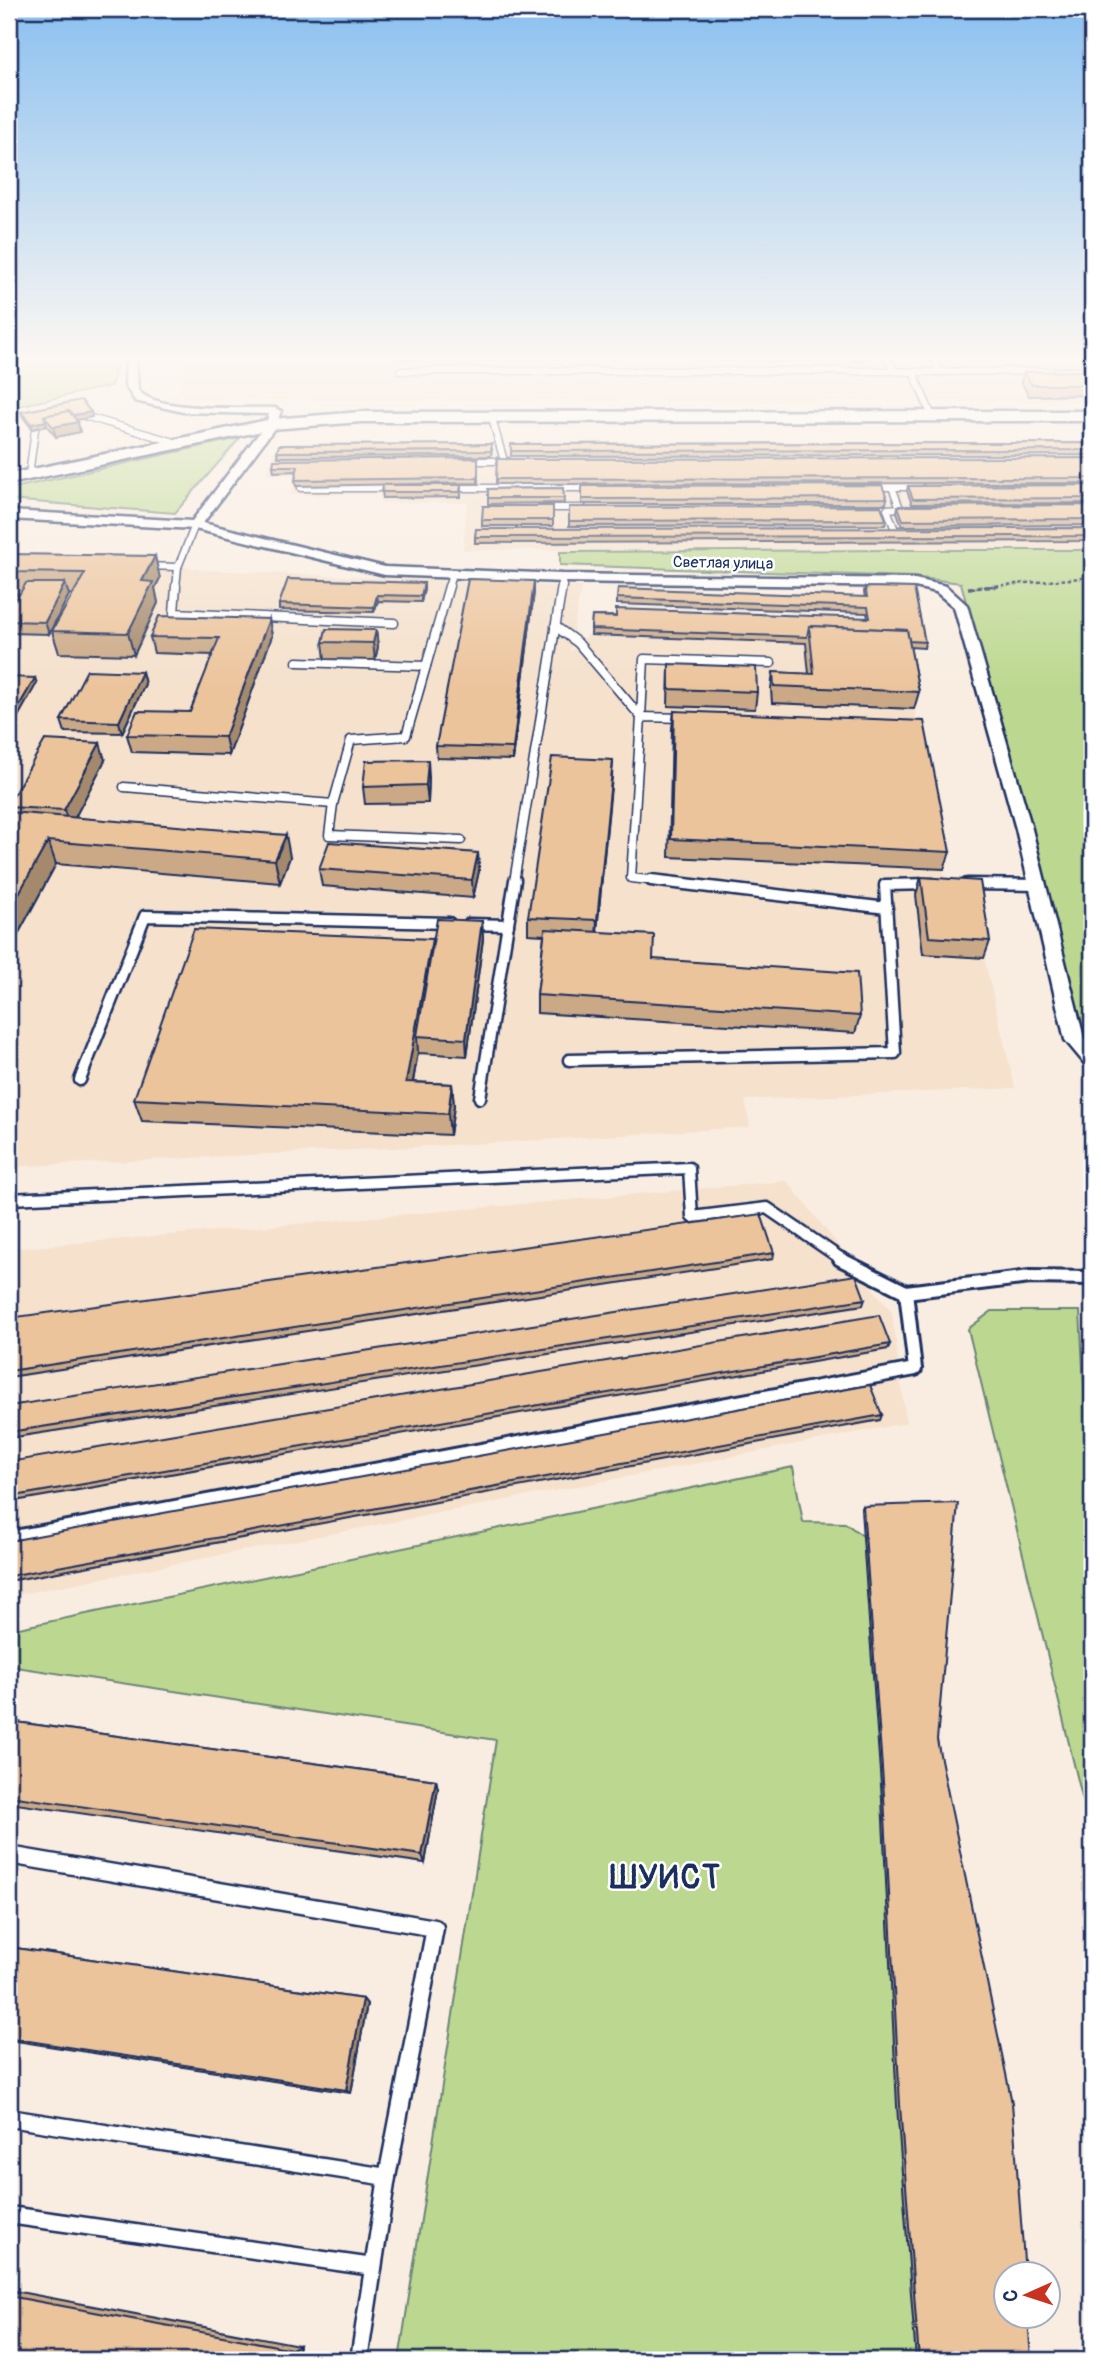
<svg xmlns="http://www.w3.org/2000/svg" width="1101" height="2369" font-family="Pangolin,sans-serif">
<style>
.built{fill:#f5e1cc}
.green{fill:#bcd890;stroke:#6c8477;stroke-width:2}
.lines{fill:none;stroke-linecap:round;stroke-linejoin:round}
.lane-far4-casing{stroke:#1b2f5e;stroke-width:9}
.lane-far3-casing{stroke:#1b2f5e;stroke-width:11}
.lane-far2-casing{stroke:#1b2f5e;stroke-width:15}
.lane-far1-casing{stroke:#1b2f5e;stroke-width:18}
.lane-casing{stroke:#1b2f5e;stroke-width:21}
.street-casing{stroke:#1b2f5e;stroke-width:5}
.secondary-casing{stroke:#1b2f5e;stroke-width:5}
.path-far1{stroke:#1b2f5e;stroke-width:2.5;stroke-dasharray:3.5 2.5;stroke-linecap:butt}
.path{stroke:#1b2f5e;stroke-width:3.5;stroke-dasharray:5 3.5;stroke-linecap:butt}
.lane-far4{stroke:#fff;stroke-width:6}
.lane-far3{stroke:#fff;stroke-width:8}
.lane-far2{stroke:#fff;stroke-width:10}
.lane-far1{stroke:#fff;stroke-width:12}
.lane{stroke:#fff;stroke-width:16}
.street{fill:#fff;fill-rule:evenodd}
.secondary{fill:#fff;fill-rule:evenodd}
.wall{fill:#cba986;stroke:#1b2f5e;stroke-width:2}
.shaded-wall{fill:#a5896d;stroke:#1b2f5e;stroke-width:2}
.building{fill:#ecc49c;stroke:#1b2f5e;stroke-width:2}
.labels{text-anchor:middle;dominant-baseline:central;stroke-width:5;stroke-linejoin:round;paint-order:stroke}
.far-street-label{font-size:16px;fill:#1b2f5e;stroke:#fff}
.near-district-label{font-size:32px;font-weight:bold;letter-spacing:2px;fill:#1b2f5e;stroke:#fff}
</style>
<rect width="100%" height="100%" fill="#f9ede1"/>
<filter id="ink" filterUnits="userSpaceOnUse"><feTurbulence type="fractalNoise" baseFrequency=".0143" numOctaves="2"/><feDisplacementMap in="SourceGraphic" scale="14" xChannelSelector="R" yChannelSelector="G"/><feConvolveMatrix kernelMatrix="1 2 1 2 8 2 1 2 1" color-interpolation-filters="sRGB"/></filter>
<g filter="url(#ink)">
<!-- built -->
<g class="built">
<path d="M192,358H1092V402L173,400Z"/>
<path d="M1092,448V549L463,550L467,503H380V495H289L295,475H266L275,449Z"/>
<path d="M9,556L142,560L204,570L581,587L570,652L588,635L903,647L944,869V884L974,898L984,958L1015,1088L745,1100L750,1127L492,1143L9,1167Z"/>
<path d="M787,1181L892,1312L906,1423L9,1596V1249Z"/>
</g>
<!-- green -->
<g class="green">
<path d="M9,358H119L111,386L9,408Z"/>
<path d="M240,438L175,513L9,500V489Z"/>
<path d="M899,550H1092V1046L1074,1015L961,583L913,577L560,565V552Z"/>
<path d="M992,1311H1080L1092,1537V1838L968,1329Z"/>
<path d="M793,1467L803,1522L845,1523L900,1563L935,2360H399L496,1740L9,1666V1630Z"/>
</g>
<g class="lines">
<!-- lane-far4 casing -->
<g class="lane-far4-casing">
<g id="lane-far4">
<path d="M888,358L894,371L913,372"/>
<path d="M934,358L940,372"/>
<path d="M400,371H894"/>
<path d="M77,414L178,443"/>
<path d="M491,415L504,461"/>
<path d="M932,416L913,372L1092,371"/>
<path d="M465,461H508"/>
<path d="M29,475L36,422L44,420"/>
<path d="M871,487H921"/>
<path d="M892,487L900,508L887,509L895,530H904"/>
<path d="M301,488H396"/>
<path d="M448,488H596"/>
<path d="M540,508H583"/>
<path d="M145,566L178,567L195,525"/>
<path d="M176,588L178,567"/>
<path d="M448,588L452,574"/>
<path d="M561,588L563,578"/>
</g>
</g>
<!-- lane-far3 casing -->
<g class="lane-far3-casing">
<g id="lane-far3">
<path d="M176,586L174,613L394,623"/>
<path d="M555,626L578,643L641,717"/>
<path d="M297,662L426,666"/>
<path d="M641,717L644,659L771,663"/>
<path d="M124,787L333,804L351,740L406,736L449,586"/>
<path d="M333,804L329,835L461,840"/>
<path d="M514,882L562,586"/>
<path d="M666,882L631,878L641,717L686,718"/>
</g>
</g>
<!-- lane-far2 casing -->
<g class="lane-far2-casing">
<g id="lane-far2">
<path d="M651,880L887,908"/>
<path d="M967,884L1037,885"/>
<path d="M469,924L508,925"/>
<path d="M569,1060L895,1053L885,885L933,884"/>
<path d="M80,1080L145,916L449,923"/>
<path d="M480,1098L515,880"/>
<path d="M9,1199L689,1168L692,1217L767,1208L843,1260"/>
</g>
</g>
<!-- lane-far1 casing -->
<g class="lane-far1-casing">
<g id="lane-far1">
<path d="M840,1259L906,1292L1030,1277L1092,1278"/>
<path d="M9,1538L915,1369L906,1292"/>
</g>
</g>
<!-- lane casing -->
<g class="lane-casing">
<g id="lane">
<path d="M9,1855L435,1928L387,2177L359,2360"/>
<path d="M9,2118L387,2177"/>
<path d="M9,2215L373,2267"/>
</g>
</g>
<!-- street casing -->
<g class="street-casing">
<path id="street" d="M126,358H136L138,390C155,413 246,407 275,408L281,411L276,426L203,523L385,567L563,574L915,579L946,586L967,605L1032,829L1084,1038L1092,1047V1066L1085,1064L1065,1040L1016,829L954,607L936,592L915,587L563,582L385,575L195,529L9,519V511L192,521L266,424L269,414L183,412L135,401L125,385Z"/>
</g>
<!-- secondary casing -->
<g class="secondary-casing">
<path id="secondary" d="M1092,411V421L361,422L272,429L9,484V474L272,419L361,412Z"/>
</g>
<!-- path-far1 -->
<path class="path-far1" d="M972,588L1092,577"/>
<!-- path -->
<path class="path" d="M968,588L1001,586"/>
<!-- lane-far4 -->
<use href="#lane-far4" class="lane-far4"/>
<!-- lane-far3 -->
<use href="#lane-far3" class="lane-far3"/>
<!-- lane-far2 -->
<use href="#lane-far2" class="lane-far2"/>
<!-- lane-far1 -->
<use href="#lane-far1" class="lane-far1"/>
<!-- lane -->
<use href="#lane" class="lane"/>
<!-- street -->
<use href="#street" class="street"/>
<!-- secondary -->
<use href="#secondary" class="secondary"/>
</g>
<!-- wall -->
<g class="wall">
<path d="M396,358H420L419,360H397Z"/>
<path d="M767,358H865L864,361L769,362Z"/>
<path d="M1092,371V395L1029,396L1021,382L1024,372Z"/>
<path d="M21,412L92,417L76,420L80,432L56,437L47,426L32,429L23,417Z"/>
<path d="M1092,443V455L511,456V444Z"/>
<path d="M492,449L491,456L278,457L277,452Z"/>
<path d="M478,458V483L296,486L295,480L297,471L274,472L273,466Z"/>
<path d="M1092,458V483L496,484V479Z"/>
<path d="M461,485V497L383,498L382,492Z"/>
<path d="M1092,485V503L912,504L907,491L908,486Z"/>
<path d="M582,486L887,498L886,504H582Z"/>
<path d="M563,488L564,503L488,504V489Z"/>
<path d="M1092,505V525L902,526L897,512L898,506Z"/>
<path d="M553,506V526H482V520Z"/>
<path d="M569,507L886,520L885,525L569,526Z"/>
<path d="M1092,528V541L475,543V537Z"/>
<path d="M9,554L160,578L155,588L158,603L134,655L59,653L52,631L73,595L69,594L49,634L9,633V600H16L20,594L9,593Z"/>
<path d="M424,583V589L421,602L378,601L374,612L279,610V604Z"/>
<path d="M865,587L925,642L924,648L910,647L919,692L914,709L772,703L771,689L773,672L809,674L806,643L591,635L592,616L868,618L867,613L617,604V598L865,597L864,592Z"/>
<path d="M534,592L513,760L437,758L436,746Z"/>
<path d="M269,619L272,636L229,755L132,752L127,735L190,712L213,655L154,653L150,637Z"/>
<path d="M376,630L378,647L375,660L325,659L323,642Z"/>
<path d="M669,664L757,692L755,709L668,706Z"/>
<path d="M142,672L145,684L122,733L65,732L61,720Z"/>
<path d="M674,711L950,852L944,869L669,857L672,728Z"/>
<path d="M105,760L75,817L290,857L280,883L56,864L9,951V803Z"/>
<path d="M613,760L597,932L653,959L860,1016L855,1033L537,1013V995L544,935L528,934V917Z"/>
<path d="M429,777L428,803L365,804L363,787Z"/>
<path d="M478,853L479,871L473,898L322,886L319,869Z"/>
<path d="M921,877L990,941L984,958L923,954L916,895Z"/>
<path d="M482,921L483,939L467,1056L419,1053L418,1052L413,1082L452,1084L454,1106L450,1135L142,1121L134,1099L432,939L433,944Z"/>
<path d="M774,1253L773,1259L9,1377V1318Z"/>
<path d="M865,1299L863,1305L9,1438V1406Z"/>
<path d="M890,1344L888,1349L9,1502V1462Z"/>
<path d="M882,1415L880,1420L9,1581V1541Z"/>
<path d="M863,1506L937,1740L1031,2360H916L897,2106L882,1799L861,1510Z"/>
<path d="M9,1721L436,1780L438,1789L425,1863L9,1803Z"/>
<path d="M9,1947L363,1999L367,2004L351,2093L9,2040Z"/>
<path d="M9,2290L299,2345L296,2360H9Z"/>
</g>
<!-- shaded-wall -->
<g class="shaded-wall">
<path d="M91,412L92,417L72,421L48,420Z"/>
<path d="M46,421L47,426L32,429L31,424Z"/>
<path d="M78,422L80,432L56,437L53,427Z"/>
<path d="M155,556L160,578L155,588L158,603L134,655L128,633L142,581Z"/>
<path d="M534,581V592L513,760V748Z"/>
<path d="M65,583L69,595L49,634L45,622Z"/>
<path d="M424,583V589L421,602V596Z"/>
<path d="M377,595L378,601L374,612V607Z"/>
<path d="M269,619L272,636L229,755L225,737Z"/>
<path d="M376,630L378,647L375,660L373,643Z"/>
<path d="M142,672L145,684L122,733L119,722Z"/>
<path d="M35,678L37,683L9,733V723Z"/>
<path d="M100,743L105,760L70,827L64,810Z"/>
<path d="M428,760L429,777L428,803L426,785Z"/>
<path d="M613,760L612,777L596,938L597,920Z"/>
<path d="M286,835L290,857L280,883L275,860Z"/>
<path d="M48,841L56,864L9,951V911Z"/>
<path d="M478,853L479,871L473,898L472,880Z"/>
<path d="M482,921L483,939L467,1056L466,1039Z"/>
<path d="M432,939L434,961L417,1036L418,1052L409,1104L406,1082Z"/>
<path d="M452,1084L454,1106L450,1135L448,1114Z"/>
<path d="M436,1780L438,1789L425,1863L422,1855Z"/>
<path d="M363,1999L367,2004L351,2093L346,2090Z"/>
<path d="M299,2345L296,2360H290L292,2349Z"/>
</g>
<!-- building -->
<g class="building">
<path d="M1092,371V385H1032L1024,372Z"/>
<path d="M81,400L91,412L73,415L69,411L44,416L46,421L31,424L21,412Z"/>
<path d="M69,411L78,422L53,427L44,416Z"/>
<path d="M1092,443V450L511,451V444Z"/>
<path d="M492,444L491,451L277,452L279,445Z"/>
<path d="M478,458V478L295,480L298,466H273L274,460Z"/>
<path d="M1092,458V478L496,479L497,459Z"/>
<path d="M383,485H461L460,492H382Z"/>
<path d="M882,485L887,498L582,499V486Z"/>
<path d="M1092,485V498L913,499L908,486Z"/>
<path d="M563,488L564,498H488V489Z"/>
<path d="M1092,505V519L903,520L898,506Z"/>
<path d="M483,506H553V520H482Z"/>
<path d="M881,506L886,520L569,521V507Z"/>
<path d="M1092,528V536L475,537L476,529Z"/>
<path d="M9,554L155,556L142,581L153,582L128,633L52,631L85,573L9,572Z"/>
<path d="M288,579L424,583L421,596L377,595L374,607L279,604Z"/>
<path d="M468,579L534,581L513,748L436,746Z"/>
<path d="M26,583H65L45,622L9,621V600H16Z"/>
<path d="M865,587L914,588L925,642L909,641L907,630L809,626L807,637L591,629L592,616L616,617V609L870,618L868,607L617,598L618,588L867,597Z"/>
<path d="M159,616L269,619L225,737L127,735L137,711L190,712L219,638L150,637Z"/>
<path d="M809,626L907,630L919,692L774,686L773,672L814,674Z"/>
<path d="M326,629L376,630L373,643L323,642Z"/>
<path d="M669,664L756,667L757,692L669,689Z"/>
<path d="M87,670L142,672L119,722L61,720Z"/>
<path d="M9,677L35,678L9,723Z"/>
<path d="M674,711L924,721L950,852L671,839Z"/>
<path d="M45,740L100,743L64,810L9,807V803Z"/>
<path d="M552,757L613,760L597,920L528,917Z"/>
<path d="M428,760L426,785L363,787L366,761Z"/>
<path d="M9,812L286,835L275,860L48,841L9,911Z"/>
<path d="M329,842L478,853L472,880L319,869Z"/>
<path d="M921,877L980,881L990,941L929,937Z"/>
<path d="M437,919L482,921L466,1039L417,1036Z"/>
<path d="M194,929L432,939L406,1082L452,1084L448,1114L134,1099Z"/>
<path d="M545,929L654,935L653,959L857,973L860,1016L537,995Z"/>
<path d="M761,1214L774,1253L9,1371V1318Z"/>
<path d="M856,1275L865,1299L9,1432V1406Z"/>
<path d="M879,1315L890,1344L9,1497V1462Z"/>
<path d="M870,1385L882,1415L9,1576V1541Z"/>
<path d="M958,1503L937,1740L1012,2103L1025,2274H1006V2316H1028L1031,2360H919L900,2105L884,1796L863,1506Z"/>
<path d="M9,1721L436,1780L422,1855L9,1796Z"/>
<path d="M9,1947L363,1999L346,2090L9,2038Z"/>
<path d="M9,2296L292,2349L290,2360H9Z"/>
</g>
</g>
<!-- sky -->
<linearGradient id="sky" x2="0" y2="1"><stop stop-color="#8ac0f0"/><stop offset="0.52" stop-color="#fcf7f2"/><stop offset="1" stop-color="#fcf7f2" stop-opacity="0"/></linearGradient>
<rect width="1101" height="689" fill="url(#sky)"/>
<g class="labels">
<!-- far-street labels -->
<g class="far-street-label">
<text transform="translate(723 563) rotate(1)">Светлая улица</text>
</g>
<!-- near-district labels -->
<g class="near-district-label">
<text x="666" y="1878">ШУИСТ</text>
</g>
</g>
<!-- margin -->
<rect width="1101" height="2369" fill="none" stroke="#fff" stroke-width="35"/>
<rect x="18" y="18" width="1066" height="2334" fill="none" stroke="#1b2f5e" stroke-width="2.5" filter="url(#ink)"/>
<!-- north arrow -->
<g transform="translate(1027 2295) rotate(267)"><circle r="33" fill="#ffffff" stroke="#a4acbf" stroke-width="2"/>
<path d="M0-5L12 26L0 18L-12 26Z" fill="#c8321e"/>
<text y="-10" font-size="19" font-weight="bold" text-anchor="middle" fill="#1b2f5e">С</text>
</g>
</svg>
